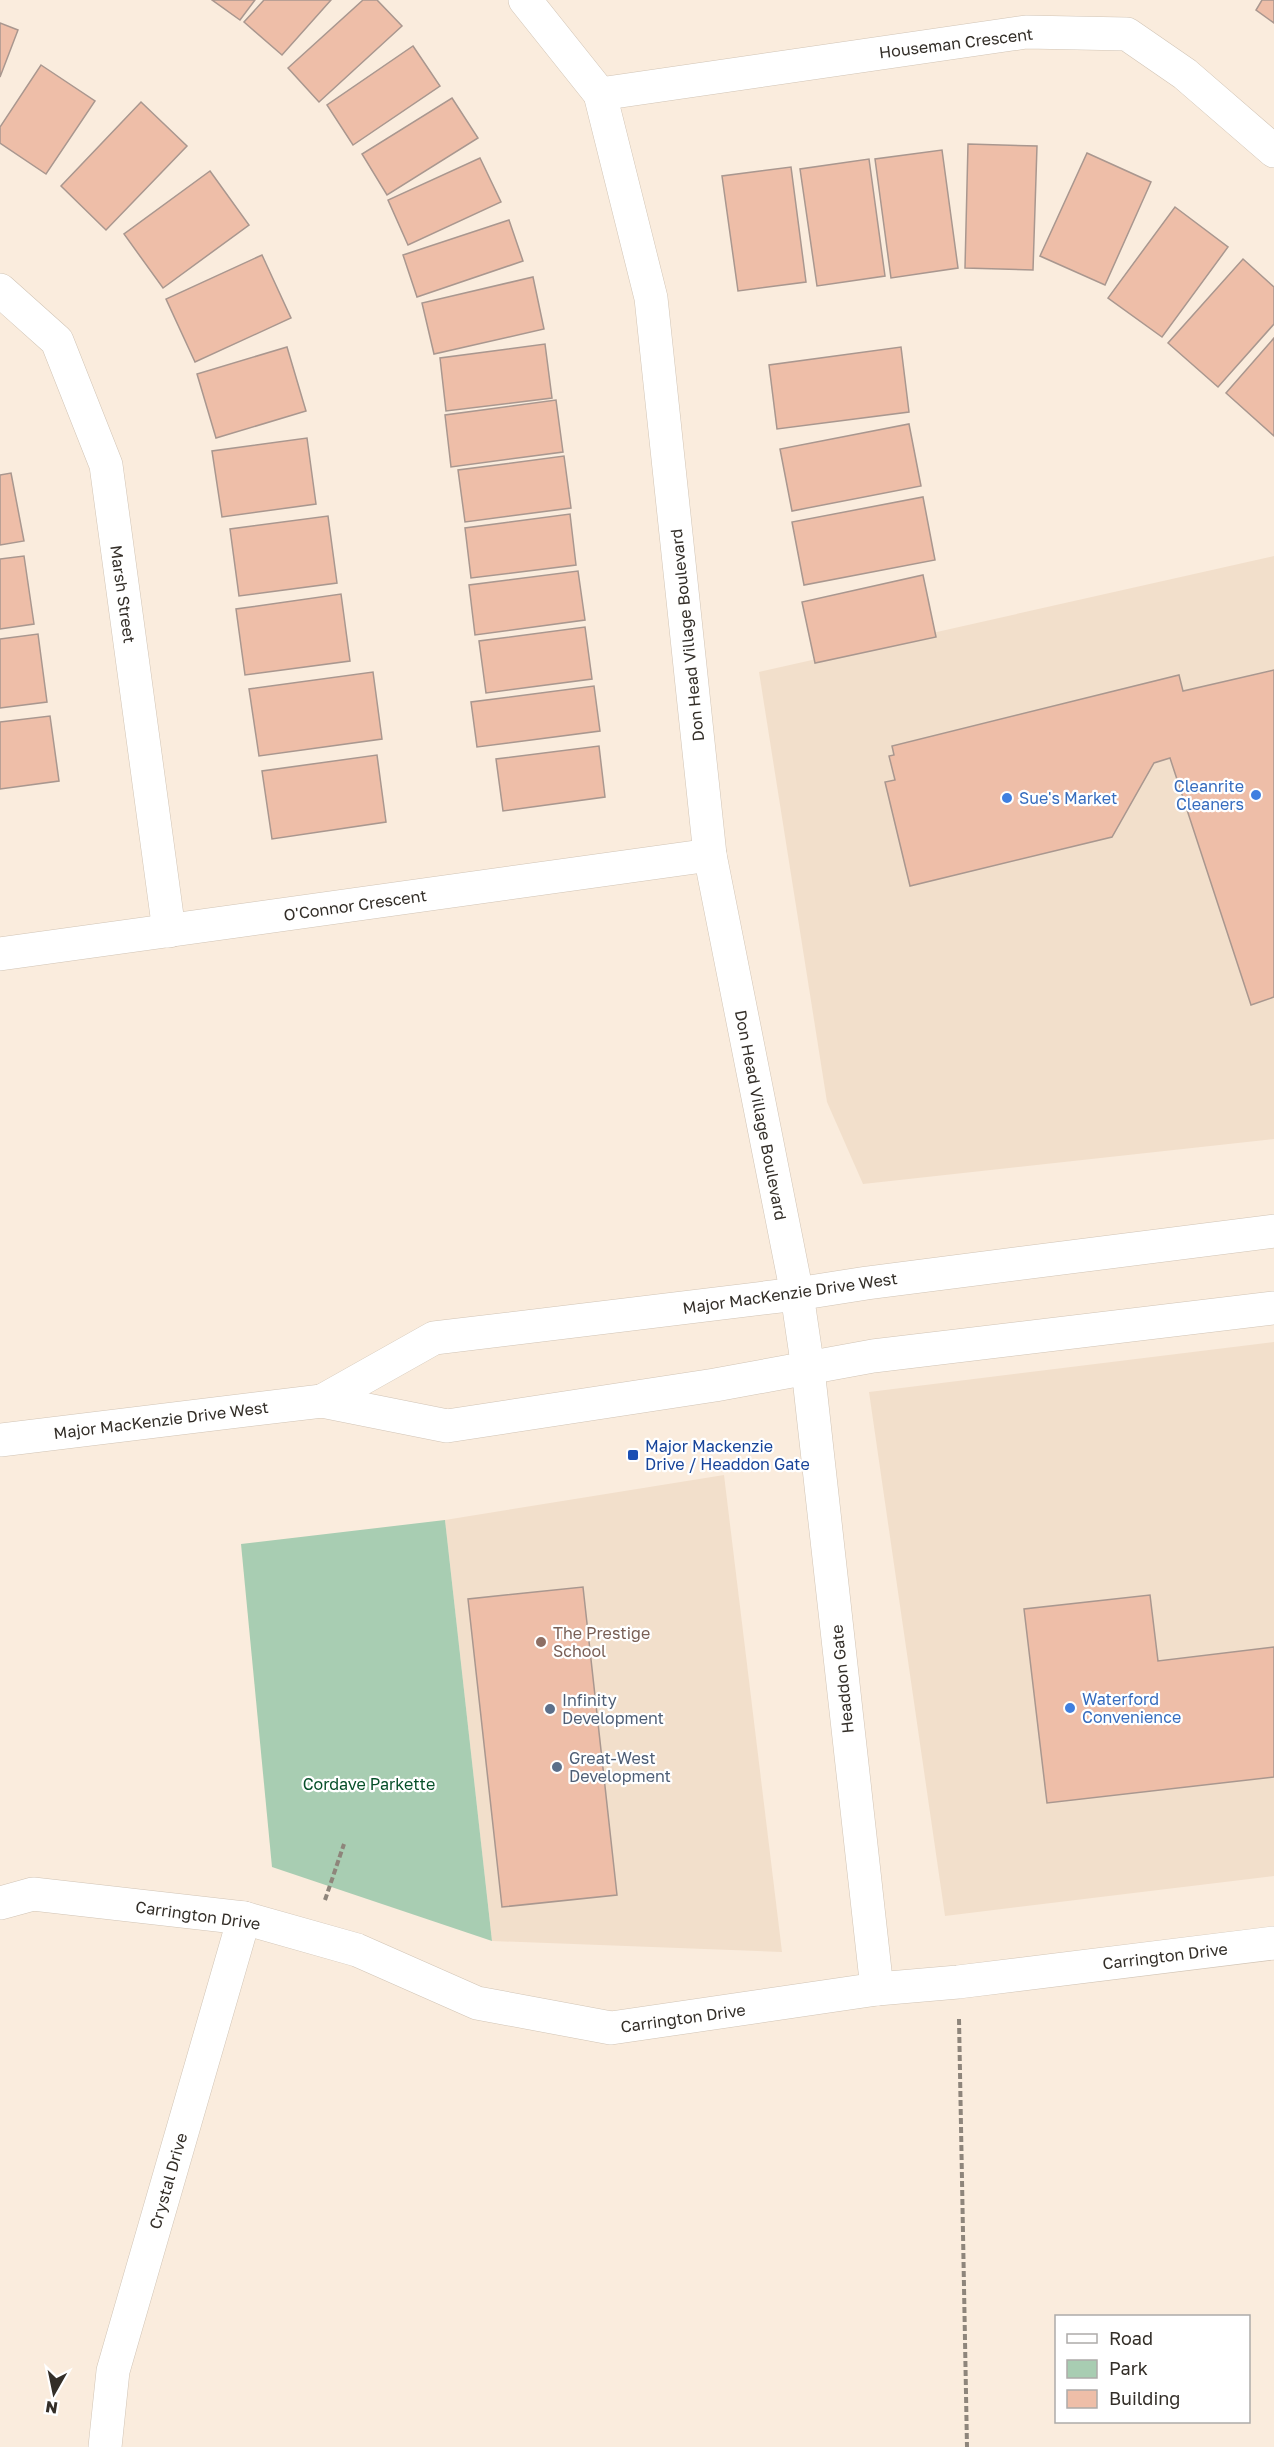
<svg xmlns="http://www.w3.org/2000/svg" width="1274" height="2447" font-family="'Golos Text',sans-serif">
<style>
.built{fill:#f2dfcb}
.green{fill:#a8cdb2}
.building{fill:#eebea8;stroke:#a9978f;stroke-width:1.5}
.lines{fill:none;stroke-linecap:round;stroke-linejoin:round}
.minor-casing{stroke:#d1c4b5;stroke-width:34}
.tertiary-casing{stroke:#d1c4b5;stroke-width:34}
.primary-casing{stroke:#d1c4b5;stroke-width:34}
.path{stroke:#8e857b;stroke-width:4;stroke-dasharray:6 3;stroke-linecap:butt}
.minor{stroke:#fff;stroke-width:33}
.tertiary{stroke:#fff;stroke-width:33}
.primary{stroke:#fff;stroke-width:33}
.shop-dot{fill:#3f7fe0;stroke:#fff;stroke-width:2}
.transit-dot{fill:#1a4fb4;stroke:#fff;stroke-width:2}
.education-dot{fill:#8d6e63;stroke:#fff;stroke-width:2}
.service-dot{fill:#5c6f8a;stroke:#fff;stroke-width:2}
.labels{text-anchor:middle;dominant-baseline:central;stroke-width:4.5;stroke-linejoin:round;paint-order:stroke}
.street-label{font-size:16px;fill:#332e28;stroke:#fff}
.shop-label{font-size:16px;fill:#366cbe;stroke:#fff;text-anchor:start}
.transit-label{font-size:16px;fill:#164399;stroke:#fff;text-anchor:start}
.education-label{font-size:16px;fill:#785e54;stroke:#fff;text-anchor:start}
.service-label{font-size:16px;fill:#4e5e75;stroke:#fff;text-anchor:start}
.park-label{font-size:16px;fill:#064f29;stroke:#fff}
</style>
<rect width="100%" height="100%" fill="#faecdd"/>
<!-- built -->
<g class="built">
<path d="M1274,556V1139L863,1184L827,1102L759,672Z"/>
<path d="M1274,1342V1876L945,1916L869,1392Z"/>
<path d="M724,1475L782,1952L492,1941L445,1520Z"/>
</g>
<!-- green -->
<path class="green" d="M445,1520L492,1941L272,1867L241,1544Z"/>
<!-- building -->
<g class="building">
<path d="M212,0H255L240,20Z"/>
<path d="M264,0H331L282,55L244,22Z"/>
<path d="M363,0H377L402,26L319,102L288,68Z"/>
<path d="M1262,0H1274V23L1256,10Z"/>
<path d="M0,23L18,30L0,77Z"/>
<path d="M413,46L440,86L353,145L327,105Z"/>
<path d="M41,65L95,101L46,174L0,143V127Z"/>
<path d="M452,98L478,138L387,195L362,154Z"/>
<path d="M141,102L187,146L106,230L61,186Z"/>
<path d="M968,144L1037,146L1033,270L965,268Z"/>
<path d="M942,150L958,268L891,278L875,159Z"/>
<path d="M1087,153L1151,182L1105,285L1040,256Z"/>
<path d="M480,158L501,202L408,245L388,200Z"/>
<path d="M869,159L885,276L817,286L800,169Z"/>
<path d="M791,167L806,282L738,291L722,176Z"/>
<path d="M210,171L249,225L163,288L124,234Z"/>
<path d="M1175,207L1228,247L1162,337L1108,298Z"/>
<path d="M509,220L523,261L417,297L403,255Z"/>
<path d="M262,255L291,318L195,362L166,299Z"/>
<path d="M1243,259L1274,287V324L1218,387L1168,343Z"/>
<path d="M533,277L544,329L434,354L422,303Z"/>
<path d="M1274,338V436L1226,393Z"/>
<path d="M545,344L552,398L446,411L440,358Z"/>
<path d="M287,347L306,411L216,438L197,374Z"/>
<path d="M901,347L909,412L777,429L769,365Z"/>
<path d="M556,400L563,452L451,467L445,415Z"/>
<path d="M909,424L921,486L792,511L780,449Z"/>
<path d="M307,438L316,504L222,517L212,451Z"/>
<path d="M564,456L571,508L465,522L458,470Z"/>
<path d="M11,473L24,541L0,545V475Z"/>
<path d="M923,497L935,560L804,585L792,522Z"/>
<path d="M570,514L576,565L471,578L465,528Z"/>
<path d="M328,516L337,583L239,596L230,529Z"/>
<path d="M24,556L34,624L0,629V559Z"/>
<path d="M578,571L585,620L475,635L469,585Z"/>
<path d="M923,575L936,637L815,663L802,602Z"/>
<path d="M341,594L350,661L245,675L236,609Z"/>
<path d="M585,627L592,679L486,693L479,641Z"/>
<path d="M38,634L47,702L0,708V639Z"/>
<path d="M1274,670V997L1251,1005L1170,758L1154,763L1112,837L910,886L885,782L895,780L889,756L894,755L892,746L1179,675L1183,691Z"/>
<path d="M373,672L382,739L259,756L249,689Z"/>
<path d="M594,686L600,731L477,747L471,702Z"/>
<path d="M50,716L59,781L0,789V722Z"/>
<path d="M599,746L605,797L503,811L496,759Z"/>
<path d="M377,755L386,822L272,839L262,771Z"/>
<path d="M583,1587L617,1895L502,1907L468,1599Z"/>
<path d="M1150,1595L1158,1661L1274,1647V1777L1047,1803L1024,1609Z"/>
</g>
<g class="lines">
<!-- minor casing -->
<g class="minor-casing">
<g id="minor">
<path d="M600,94L1026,32L1127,34L1185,74L1274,151"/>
<path d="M0,290L57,341L106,465L169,931"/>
<path d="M0,954L710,855"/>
<path d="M105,2447L113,2371L244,1918"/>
</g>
</g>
<!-- tertiary casing -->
<g class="tertiary-casing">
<g id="tertiary">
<path d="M525,0L600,94L651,298L710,855L797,1294L808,1369L877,1989"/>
<path d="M0,1903L33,1894L244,1918L357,1950L477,2003L611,2028L877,1989L958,1982L1274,1943"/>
</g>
</g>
<!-- primary casing -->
<g class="primary-casing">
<g id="primary">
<path d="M322,1401L434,1338L797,1294L867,1283L1274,1231"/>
<path d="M0,1440L322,1401L447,1426L715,1385L873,1356L1274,1308"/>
</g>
</g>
<!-- path -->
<g class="path">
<path d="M325,1900L344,1844"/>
<path d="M959,2019L967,2447"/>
</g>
<!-- minor -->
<use href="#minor" class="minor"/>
<!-- tertiary -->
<use href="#tertiary" class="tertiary"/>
<!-- primary -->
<use href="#primary" class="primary"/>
</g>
<!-- markers -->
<g class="shop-dot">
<circle cx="1256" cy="795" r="6"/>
<circle cx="1007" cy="798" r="6"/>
<circle cx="1070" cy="1708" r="6"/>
</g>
<rect class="transit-dot" x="627" y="1449" width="12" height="12" rx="3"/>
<circle class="education-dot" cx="541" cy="1642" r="6"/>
<g class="service-dot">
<circle cx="550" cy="1709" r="6"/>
<circle cx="557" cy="1767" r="6"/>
</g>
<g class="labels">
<!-- street labels -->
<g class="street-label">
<text transform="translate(956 43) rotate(-7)">Houseman Crescent</text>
<text transform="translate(123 594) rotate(82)">Marsh Street</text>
<text transform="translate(687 635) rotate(-96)">Don Head Village Boulevard</text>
<text transform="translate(355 905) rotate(-8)">O'Connor Crescent</text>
<text transform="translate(761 1115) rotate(79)">Don Head Village Boulevard</text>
<text transform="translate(790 1293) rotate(-8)">Major MacKenzie Drive West</text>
<text transform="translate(161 1420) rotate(-7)">Major MacKenzie Drive West</text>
<text transform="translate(842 1679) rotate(-96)">Headdon Gate</text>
<text transform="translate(198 1915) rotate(8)">Carrington Drive</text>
<text transform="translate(1165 1956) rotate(-7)">Carrington Drive</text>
<text transform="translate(683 2018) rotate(-8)">Carrington Drive</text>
<text transform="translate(168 2181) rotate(-74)">Crystal Drive</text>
</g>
<!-- shop labels -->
<g class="shop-label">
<text x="1244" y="786" text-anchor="end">Cleanrite<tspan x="1244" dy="18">Cleaners</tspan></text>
<text x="1019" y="798">Sue's Market</text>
<text x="1082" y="1699">Waterford<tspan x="1082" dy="18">Convenience</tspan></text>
</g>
<!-- transit labels -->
<g class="transit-label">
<text x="645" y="1446">Major Mackenzie<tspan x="645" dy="18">Drive / Headdon Gate</tspan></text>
</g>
<!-- education labels -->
<g class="education-label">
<text x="553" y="1633">The Prestige<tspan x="553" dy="18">School</tspan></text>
</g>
<!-- service labels -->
<g class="service-label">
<text x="562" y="1700">Infinity<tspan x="562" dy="18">Development</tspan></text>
<text x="569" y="1758">Great-West<tspan x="569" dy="18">Development</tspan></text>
</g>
<!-- park labels -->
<g class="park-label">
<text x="369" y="1784">Cordave Parkette</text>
</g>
</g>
<!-- legend -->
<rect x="1055" y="2315" width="195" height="108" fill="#ffffff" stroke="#adaba9" stroke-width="1.5"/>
<rect x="1067" y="2334" width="30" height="9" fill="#ffffff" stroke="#adaba9" stroke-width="1.5"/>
<text x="1109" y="2345" font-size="18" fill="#332e28">Road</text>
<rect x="1067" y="2360" width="30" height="18" fill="#a8cdb2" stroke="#adaba9" stroke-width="1.5"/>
<text x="1109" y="2375" font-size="18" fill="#332e28">Park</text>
<rect x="1067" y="2390" width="30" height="18" fill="#eebea8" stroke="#adaba9" stroke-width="1.5"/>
<text x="1109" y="2405" font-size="18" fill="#332e28">Building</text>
<!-- north arrow -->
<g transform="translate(54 2393) rotate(189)" stroke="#ffffff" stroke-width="4.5" paint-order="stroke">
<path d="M0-4.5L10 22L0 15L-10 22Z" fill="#332e28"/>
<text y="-9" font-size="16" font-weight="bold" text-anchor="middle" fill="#332e28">N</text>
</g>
</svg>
